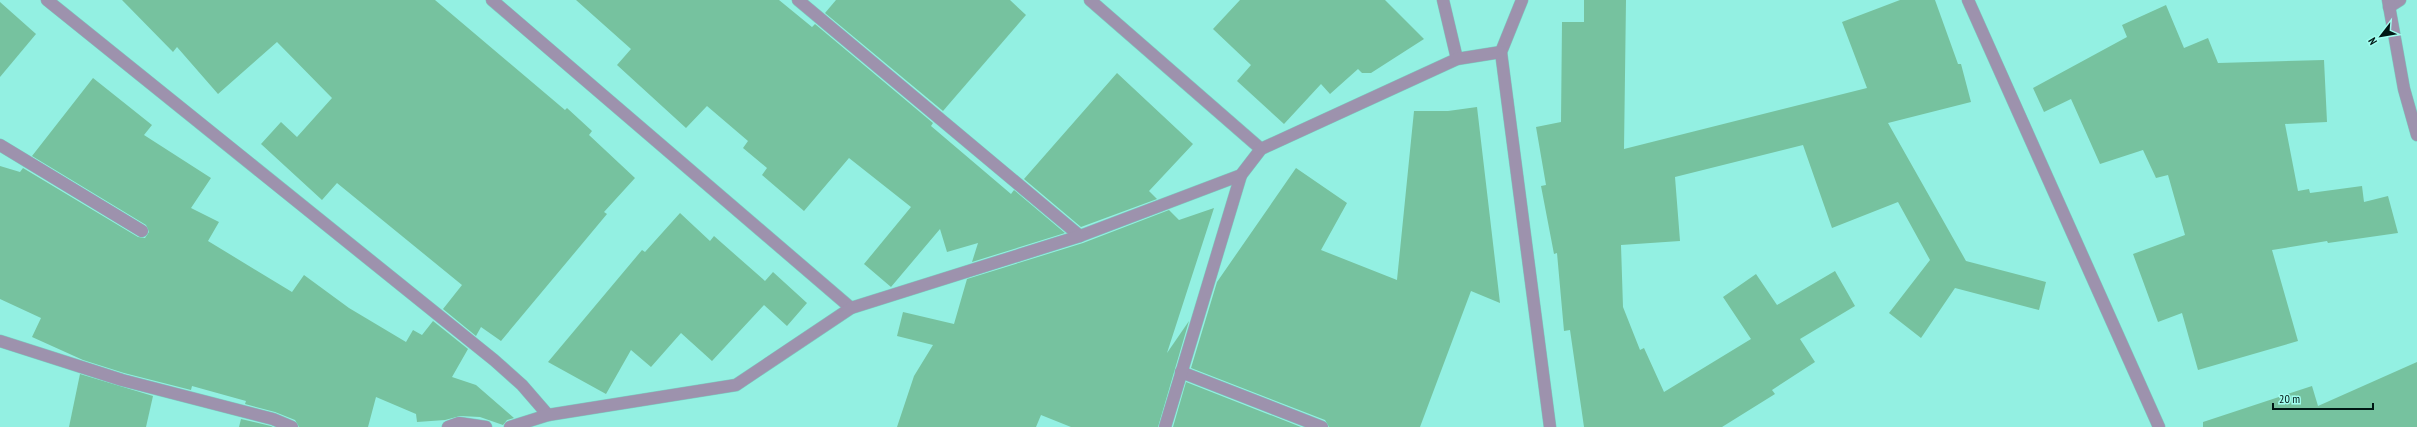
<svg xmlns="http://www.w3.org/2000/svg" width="2417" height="427" font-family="'PT Sans Narrow',sans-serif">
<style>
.building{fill:#76c29f}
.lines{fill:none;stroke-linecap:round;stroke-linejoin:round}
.lane-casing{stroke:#7bcdc1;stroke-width:13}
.street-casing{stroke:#7bcdc1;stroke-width:13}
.lane{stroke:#9d92ad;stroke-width:12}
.street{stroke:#9d92ad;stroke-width:12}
</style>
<rect width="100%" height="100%" fill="#93f0e2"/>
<!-- building -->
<g class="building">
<path d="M122,0H435L565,110L567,108L592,131L589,135L635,178L604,212L607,214L501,341L481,327L476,336L443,309L462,285L337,183L322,200L261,144L281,122L297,137L332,98L277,42L218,94L177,47L173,52Z"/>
<path d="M576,0H779L812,27L815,24L933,123L931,126L1011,194L1014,190L1065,233L972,262L978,243L947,252L940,229L891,287L864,264L911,207L849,158L804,211L762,175L767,168L743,148L748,141L707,106L686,128L617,65L631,49Z"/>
<path d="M836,0H1010L1026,15L943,111L825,13Z"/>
<path d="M1240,0H1385L1424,39L1371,73H1362L1358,69L1330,94L1321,84L1284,124L1237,81L1251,65L1213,29Z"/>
<path d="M1584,0H1626L1624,149L1867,88L1842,22L1900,0H1935L1958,64H1961L1971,102L1888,123L1966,261L2046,282L2039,310L1955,288L1921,338L1889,313L1930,260L1898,202L1832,228L1803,145L1675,177L1680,241L1621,245L1623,307L1640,350L1644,348L1664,392L1751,339L1723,297L1756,274L1777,305L1835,271L1855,306L1800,339L1815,362L1772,390L1775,394L1722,427H1584L1570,330L1564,331L1557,253L1554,254L1541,186L1546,185L1536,127L1561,122L1562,22H1584Z"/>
<path d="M0,2L36,34L0,77Z"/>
<path d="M2166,5L2184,48L2208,38L2218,63L2324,60L2327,122L2285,124L2298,191L2309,189L2310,193L2362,186L2364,202L2388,196L2398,233L2328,243L2327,241L2272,250L2298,341L2198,370L2182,313L2158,322L2133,254L2185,235L2168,175L2156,178L2143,150L2100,164L2071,99L2044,112L2033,88L2127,37L2122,25Z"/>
<path d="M1117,73L1193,144L1149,191L1157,199L1081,227L1024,179Z"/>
<path d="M93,78L152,125L144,135L211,178L191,208L219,222L208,241L292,292L304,275L349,308L406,342L413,330L422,335L433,321L468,349L452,377L476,385L514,418L507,420L503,425L480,417L460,416L445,420L417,422L416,414L376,397L368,427H299L295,420L275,412L245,404L246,401L192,386L191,390L124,373L83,360L32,337L41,318L0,299V166L20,172L23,168L138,237L145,238L149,232L146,225L32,156Z"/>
<path d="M1477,107L1500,303L1471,291L1420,427H1329L1325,420L1191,368L1217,282L1296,168L1347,203L1321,250L1397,280L1414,111H1448Z"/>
<path d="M1214,208L1167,353L1189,321L1158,427H1071L1041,415L1036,427H897L914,376L933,345L897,336L903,312L954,324L967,279L1083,243L1169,210L1179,220Z"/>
<path d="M680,213L710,241L714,236L765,281L773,272L807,303L787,326L764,305L712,361L681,333L651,367L631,350L606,394L548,362L642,250L645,252Z"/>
<path d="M2417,362V427H2203V422L2312,386L2318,406Z"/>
<path d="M80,374L153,396L146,427H69Z"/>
<path d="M1186,382L1301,427H1173Z"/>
<path d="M241,419L271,426L273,427H239Z"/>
</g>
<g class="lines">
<!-- lane casing -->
<g class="lane-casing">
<path id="lane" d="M2389,7L2400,0"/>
</g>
<!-- street casing -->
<g class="street-casing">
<g id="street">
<path d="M47,0L494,360L522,385L548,415"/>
<path d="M492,0L851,308"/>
<path d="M798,0L1080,236"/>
<path d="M1090,0L1261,149"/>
<path d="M1443,0L1457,59"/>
<path d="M1522,0L1501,52L1550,427"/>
<path d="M1968,0L2159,427"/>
<path d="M2388,0L2404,89L2417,135"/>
<path d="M0,145L142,231"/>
<path d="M0,341L122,380L273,419L292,427"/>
<path d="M1181,372L1322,427"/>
<path d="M448,427L459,423L486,427"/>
<path d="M510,427L548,415L736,385L851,308L1080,236L1241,175L1261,149L1457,59L1501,52"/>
<path d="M1165,427L1241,175"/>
</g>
</g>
<!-- lane -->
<use href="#lane" class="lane"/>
<!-- street -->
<use href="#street" class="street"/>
</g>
<!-- north arrow -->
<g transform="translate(2381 36) rotate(239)" stroke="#a0fdef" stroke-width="3" paint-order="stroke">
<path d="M0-3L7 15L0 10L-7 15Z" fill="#001714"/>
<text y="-6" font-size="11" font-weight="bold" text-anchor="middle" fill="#001714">N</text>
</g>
<!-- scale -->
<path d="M2273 403v6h100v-6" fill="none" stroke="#001714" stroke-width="2"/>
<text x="2279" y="403" font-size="12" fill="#001714" stroke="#a0fdef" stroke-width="3" paint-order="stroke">20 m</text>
</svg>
